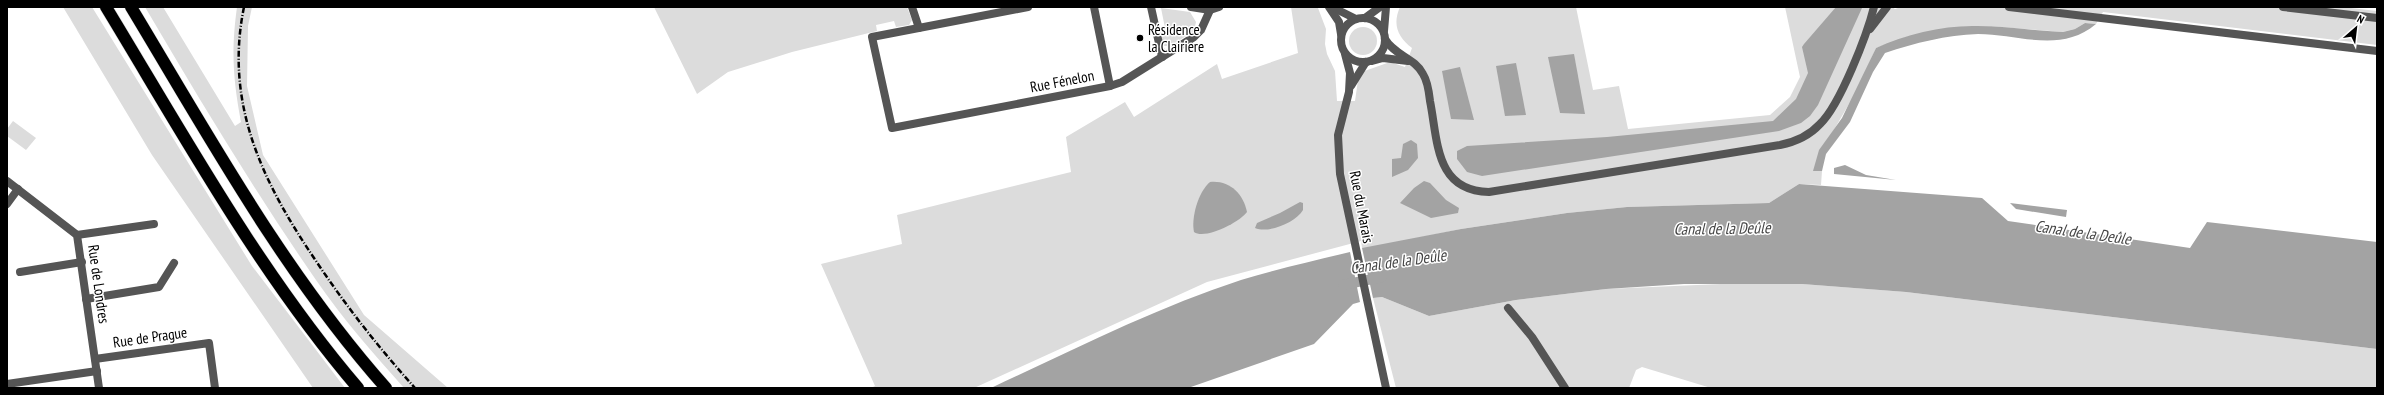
<svg xmlns="http://www.w3.org/2000/svg" width="2384" height="395" font-family="'PT Sans Narrow',sans-serif">
<style>
.green{fill:#dcdcdc}
.water{fill:#a3a3a3}
.lines{fill:none;stroke-linecap:round;stroke-linejoin:round}
.canal{stroke:#a3a3a3;stroke-width:10}
.motorway-casing{stroke:#dbdbdb;stroke-width:13}
.minor{stroke:#555;stroke-width:8}
.tertiary{stroke:#555;stroke-width:8}
.motorway{stroke:#000;stroke-width:12}
.rail{stroke:#000;stroke-width:2.5;stroke-dasharray:6 2 1 2;stroke-linecap:butt}
.poi-dot{fill:#000;stroke:#fff;stroke-width:1.5}
.labels{text-anchor:middle;dominant-baseline:central;stroke-width:3;stroke-linejoin:round;paint-order:stroke}
.poi-label{font-size:15px;fill:#000;stroke:#fff;text-anchor:start}
.street-label{font-size:15px;fill:#000;stroke:#fff}
.water-label{font-size:16px;font-style:italic;fill:#444;stroke:#fff}
</style>
<rect width="100%" height="100%" fill="#fff"/>
<!-- green -->
<g class="green">
<path d="M63,7H92L252,266L345,388H313L152,155Z"/>
<path d="M145,7H163L235,126L241,122C233,79 231,51 237,7H252L248,26L247,86L263,155L364,315L448,388H404C373,353 342,318 316,280C255,192 199,99 145,7Z"/>
<path d="M654,7H907L912,20L909,25L896,27L894,21L876,25L877,31L792,52L728,72L697,94Z"/>
<path d="M1291,7L1318,8L1326,29L1325,44L1327,54L1335,71L1337,101H1355L1359,73L1390,62L1405,67L1412,48C1398,37 1392,25 1400,7H1576L1593,90L1619,86L1628,129L1770,115L1790,97L1800,77L1785,7H1892L1895,9L1901,7H2342L2377,11V45L2103,12L2096,24L2085,23L2075,29L2063,32L1989,26L1961,27L1907,37L1876,48L1856,92L1832,133L1814,171H1822L1821,185L1799,184L1769,203L1627,207L1567,213L1461,229L1369,248H1362L1361,241L1207,282L974,388H871L875,386L821,264L902,244L897,215L1071,172L1066,137L1125,102L1134,117L1217,64L1222,79L1298,53Z"/>
<path d="M1161,8L1190,12L1196,22L1194,31L1170,46H1164L1160,39L1166,33Z"/>
<circle cx="1363" cy="41" r="14"/>
<path d="M13,121L36,138L26,150L7,136V129Z"/>
<path d="M1743,283L1802,284L1906,292L2377,349V388H1711L1642,367L1636,370L1629,388H1396L1373,298L1382,297L1429,316L1516,300L1606,289Z"/>
</g>
<!-- water -->
<g class="water">
<path d="M1836,7L1862,8L1818,105L1810,116L1801,123L1779,131L1482,176L1467,172L1457,159V151L1467,146L1607,137L1773,121L1796,99L1808,73L1802,47L1804,44Z"/>
<path d="M2085,23L2096,24C2060,54 2019,34 1978,34C1946,35 1915,43 1885,53L1873,72L1850,122L1826,154L1822,171H1813L1819,150L1842,118L1876,48C1906,34 1945,25 1977,26C2006,26 2034,31 2063,32L2075,29Z"/>
<path d="M1574,54L1585,114L1560,113L1548,57Z"/>
<path d="M1516,63L1526,115L1505,116L1496,66Z"/>
<path d="M1460,67L1474,120L1451,119L1442,71Z"/>
<path d="M1411,140L1417,144L1418,158L1408,170L1392,177V159L1401,158L1403,144Z"/>
<path d="M1845,165L1866,175L1896,180L1834,174V168Z"/>
<path d="M1424,181L1430,183L1446,200L1459,208L1458,213L1431,218L1400,203L1414,188Z"/>
<path d="M1210,182C1229,180 1243,193 1247,212C1240,222 1205,240 1194,232C1191,218 1198,192 1210,182Z"/>
<path d="M1799,184L1982,198L2008,221L2190,248L2207,222L2377,242V349L1906,292L1802,284H1684L1606,289L1516,300L1429,316L1382,297L1373,298L1362,248L1461,229L1567,213L1627,207L1769,203Z"/>
<path d="M1300,202L1303,203V210C1296,222 1269,234 1255,228L1257,223L1280,213Z"/>
<path d="M2010,203L2067,210L2066,217L2016,209Z"/>
<path d="M1350,252L1360,302L1353,304L1314,344L1188,388H991C1073,350 1155,308 1241,280C1277,269 1313,261 1350,252Z"/>
</g>
<g class="lines">
<!-- canal -->
<path class="canal" d="M1343,285L1382,277"/>
<!-- motorway casing -->
<g class="motorway-casing">
<g id="motorway">
<path d="M106,7C185,137 259,272 358,388"/>
<path d="M131,7C210,138 284,273 386,388"/>
</g>
</g>
<!-- minor -->
<g class="minor">
<path d="M912,7L919,28"/>
<path d="M1028,7L872,37L892,128L1110,86L1122,82L1194,37L1201,30L1210,10"/>
<path d="M1094,7L1110,86"/>
<path d="M1151,7L1162,57"/>
<path d="M1191,7L1210,10L1219,7"/>
<path d="M2009,7L2377,51"/>
<path d="M2283,7L2377,18"/>
<path d="M1870,29L1887,7"/>
<path d="M1385,39C1394,55 1415,58 1423,74C1428,82 1429,92 1430,101C1438,141 1435,191 1489,192L1780,145C1795,142 1809,136 1820,124C1840,105 1867,35 1874,7"/>
<path d="M1372,61L1383,58L1408,61"/>
<path d="M7,181L77,235L99,388"/>
<path d="M7,204L18,189"/>
<path d="M77,235L154,224"/>
<path d="M20,272L82,262"/>
<path d="M86,299L159,287L174,263"/>
<path d="M1508,308L1532,337L1565,388"/>
<path d="M95,359L209,343L215,388"/>
<path d="M7,384L97,371"/>
</g>
<!-- tertiary -->
<g class="tertiary">
<path d="M1329,7L1339,22L1341,34"/>
<path d="M1332,7L1356,19"/>
<circle cx="1363" cy="40" r="22"/>
<path d="M1365,18L1380,7"/>
<path d="M1384,31L1386,7"/>
<path d="M1345,54L1350,73L1349,92L1338,135L1340,174L1386,388"/>
<path d="M1351,86L1366,62"/>
</g>
<!-- motorway -->
<use href="#motorway" class="motorway"/>
<!-- rail -->
<path class="rail" d="M244,7C224,104 263,183 316,261C346,306 379,348 415,388"/>
</g>
<!-- markers -->
<circle class="poi-dot" cx="1140" cy="38" r="4"/>
<g class="labels">
<!-- poi labels -->
<g class="poi-label">
<text x="1148" y="29">Résidence<tspan x="1148" dy="17">la Clairiere</tspan></text>
</g>
<!-- street labels -->
<g class="street-label">
<text transform="translate(1062 81) rotate(-11)">Rue Fénelon</text>
<text transform="translate(1362 207) rotate(79)">Rue du Marais</text>
<text transform="translate(99 284) rotate(82)">Rue de Londres</text>
<text transform="translate(150 337) rotate(-8)">Rue de Prague</text>
</g>
<!-- water labels -->
<g class="water-label">
<text transform="translate(1722 228) rotate(-1)">Canal de la Deûle</text>
<text transform="translate(2083 232) rotate(8)">Canal de la Deûle</text>
<text transform="translate(1398 261) rotate(-8)">Canal de la Deûle</text>
</g>
</g>
<!-- border -->
<rect width="2384" height="395" fill="none" stroke="#000000" stroke-width="16"/>
<!-- north arrow -->
<g transform="translate(2356 28) rotate(28)" stroke="#ffffff" stroke-width="3" paint-order="stroke">
<path d="M0-3L7 15L0 10L-7 15Z" fill="#000000"/>
<text y="-6" font-size="11" font-weight="bold" text-anchor="middle" fill="#000000">N</text>
</g>
</svg>
